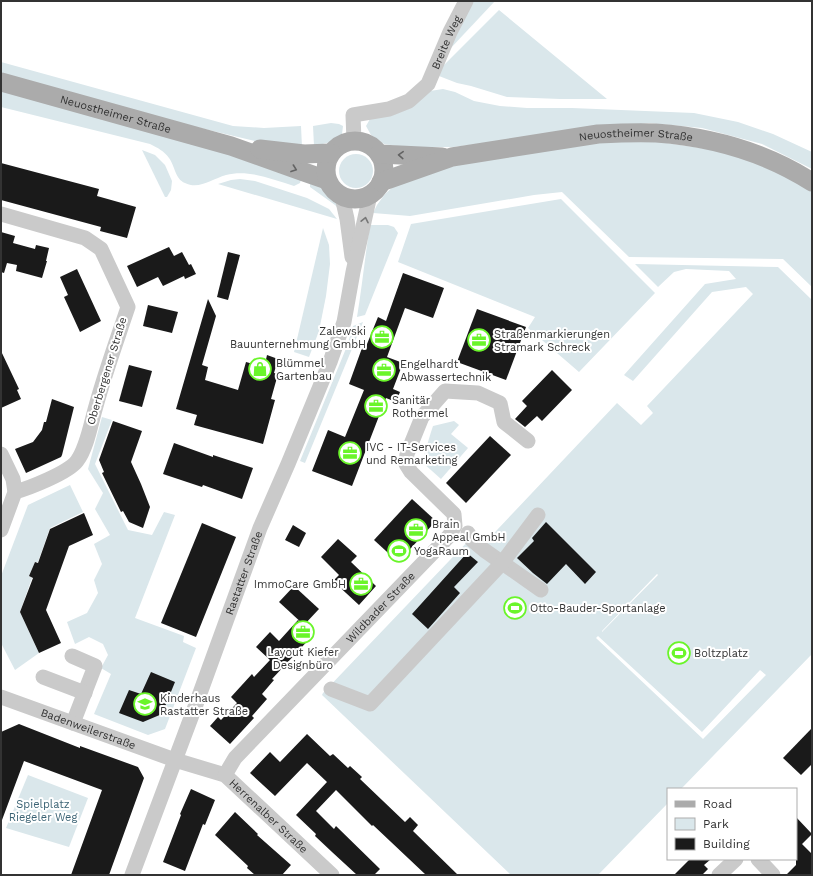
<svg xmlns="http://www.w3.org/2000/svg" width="813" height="876" font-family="'Work Sans',sans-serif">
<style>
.green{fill:#dae7eb;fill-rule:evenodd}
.building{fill:#1a1a1a}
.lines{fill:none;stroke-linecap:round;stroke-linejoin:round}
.minor{stroke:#cacaca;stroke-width:15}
.major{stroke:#ababab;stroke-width:19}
.oneway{stroke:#636363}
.oneway2{stroke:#777}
.labels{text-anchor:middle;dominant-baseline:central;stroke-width:4;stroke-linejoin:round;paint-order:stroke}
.street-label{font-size:11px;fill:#333;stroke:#fff}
.poi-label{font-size:11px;fill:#333;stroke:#fff;text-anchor:start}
.park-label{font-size:11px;fill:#3b6374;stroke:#fff}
</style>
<rect width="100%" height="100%" fill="#fff"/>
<!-- green -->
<g class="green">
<path d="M471,1H495L449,50Z"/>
<path d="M499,10L607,99H560L507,97L471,86L457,83L439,76L442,67Z"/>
<path d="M1,62L233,126L264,128L301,126L302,147L267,144L238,137L167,120L1,74Z"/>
<path d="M1,89L214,149L302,177L300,183L294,186C272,179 248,169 226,175C212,179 199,190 185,183C175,179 175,166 169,158C164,151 158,148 150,144L1,107Z"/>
<path d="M443,89L455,92L474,101L500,106L527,108H572L694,113L738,122L773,134L812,152V169L762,144L702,128L649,123L453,147H403L384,144L371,135L366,126L370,119L430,91Z"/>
<path d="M331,123L339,124L343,126L342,134L335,141L314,146L313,126Z"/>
<path d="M647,140L733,153L812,188V287L783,259L629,257L562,192L534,195L410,216L373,213L377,205L385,194L395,185L441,169L468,163L590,142Z"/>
<path d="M142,150L155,155L165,165L172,181L171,190L167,197H165Z"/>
<circle cx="356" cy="171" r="17"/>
<path d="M240,179L255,181L307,198L329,209L337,219L218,184L231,180Z"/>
<path d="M310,180L328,188L335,199L342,212L335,205L310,187Z"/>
<path d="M561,199L655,293L579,372L528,328L535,317L398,262L411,224Z"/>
<path d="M370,225H388L394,227L398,233L365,315L357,317C362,287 365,256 370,225Z"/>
<path d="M323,228L329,245L330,264L326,296L319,331L309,357L294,352Z"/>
<path d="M635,264L778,267L812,300V654L681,789H668V803L598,875H511L322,695L323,693L470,539L480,548L617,403L641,425L653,413L647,406L753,294L746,287L712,292L633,381L624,375L705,284L736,279L729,271L686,269L674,272L658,287ZM657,574L658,575L602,632V631ZM598,636L702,732L760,670L766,675L703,739L596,638Z"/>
<path d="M363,322L305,463L300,461L347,346L353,326Z"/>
<path d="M102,417L112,420L95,464L128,530L152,535L164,512L175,515L135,618L184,636L183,642L196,648L165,729L148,735L94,714L111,674L101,668L108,655L103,644L89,637L75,644L67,622L87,613L98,593L94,580L102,564L94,544L110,535L95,509L103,493L88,469Z"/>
<path d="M454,421L459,425L451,434L468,448L441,479L422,462L431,432L433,426Z"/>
<path d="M70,485L83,512L50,528L38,562H35L29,576L32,578L20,612L39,653L15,670L1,643V576L28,505Z"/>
<path d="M28,775L88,798L69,847L6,828Z"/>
</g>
<!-- building -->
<g class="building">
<path d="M1,163L99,189L97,196L136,207L127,238L100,231L101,227L1,200Z"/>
<path d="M1,232L15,236L13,243L35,249L36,245L49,248L46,261H47L42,278L16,271L17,265L7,263L4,273L1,272Z"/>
<path d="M169,247L174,256L182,252L189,265L191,264L196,274L185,279L184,276L163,286L158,277L137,287L127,266Z"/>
<path d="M228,252L240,255L228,300L217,297Z"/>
<path d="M77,269L101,321L80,332L64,297L68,295L60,277Z"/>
<path d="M403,273L444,288L433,318L405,308L387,357L403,363L393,389L400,392L396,402L386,398L352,486L312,471L328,430L345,437L364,390L349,384L362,348L365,349L378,317L386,321Z"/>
<path d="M208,299L216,316L202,365L208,367L205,380L238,390L246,362L257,365L258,362L265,364L267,355L278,359L274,373L278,374L271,399L275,400L263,444L194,425L197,415L176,409Z"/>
<path d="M148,305L178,312L172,333L143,326Z"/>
<path d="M477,309L526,327L506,380L457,362Z"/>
<path d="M1,351L19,389L17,390L21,399L1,408Z"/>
<path d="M129,365L152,371L142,407L119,401Z"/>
<path d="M552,370L572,390L542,421L537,416L525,427L515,419L527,406L522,401Z"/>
<path d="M52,399L74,407L62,455L61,457L26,473L15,449L33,442L42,430L44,422H46Z"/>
<path d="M113,421L142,431L131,462L141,484L150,507L143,528L129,522L123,511L121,512L102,473L104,472L99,460Z"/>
<path d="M490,436L511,455L466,503L446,483Z"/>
<path d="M174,443L213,457V455L253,468L242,499L203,485L202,487L163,474Z"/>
<path d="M412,499L436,521L398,562L374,540Z"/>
<path d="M84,513L93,535L69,546L46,610L61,643L39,653L20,612L33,578L29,576L35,562L38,563L50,529Z"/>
<path d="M546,522L596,572L585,584L566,564L547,584L533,573L517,558L534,541L532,538Z"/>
<path d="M202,523L236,537L196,637L161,623Z"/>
<path d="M293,525L306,533L299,547L285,540Z"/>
<path d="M338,539L357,556L351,562L376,586L359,605L333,581L339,575L321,557Z"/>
<path d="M467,553L478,562L454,587L460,593L428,629L412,614Z"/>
<path d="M294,586L319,609L304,625L279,602Z"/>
<path d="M298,620L314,634L272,679L274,680L262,694L267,699L252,716L254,718L230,744L210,726L218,717L221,720L237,703L231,697L252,674L254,677L270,660L256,647L270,632L279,641Z"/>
<path d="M151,672L175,682L162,714L143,722L119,713L129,690L141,694Z"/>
<path d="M19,724L80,748V746L138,767L144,778L109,875H71L102,790L24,761L2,820H1V732Z"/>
<path d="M812,728V764L801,775L783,758Z"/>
<path d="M307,734L330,756L333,754L348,768L350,766L362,777L360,779L405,822L410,817L418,825L413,831L458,875H426L373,825L372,826L336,790L316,811L334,829L336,826L380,869L374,875H357L332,852L315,836L316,834L296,815L327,782L307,763L275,796L250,773L270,752L280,762Z"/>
<path d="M191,789L215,800L205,825L203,824L185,871L163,862L181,815L180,814Z"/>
<path d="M235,812L258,834L257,835L291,865L282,875H255L247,868L248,866L215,835Z"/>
<path d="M796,817L812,834L802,844L812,854V875H786L796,865Z"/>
<path d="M690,859H711L704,865L708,869L702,875H674Z"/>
</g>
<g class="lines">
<!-- minor -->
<g class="minor">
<path id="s1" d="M354,141L353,115L389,109L409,101L428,84L450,32L466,1"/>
<path d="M342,197L347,219L352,257"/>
<path d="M1,214L85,238L101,249L128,307C117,340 105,373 96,406C91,423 87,448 77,461C68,473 29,488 15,492"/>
<path d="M1,454L13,479L15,492L1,530"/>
<path d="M468,533L472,540L484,550L541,590"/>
<path d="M72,656L95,666L73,723"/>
<path d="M43,677L85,693"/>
<path d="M331,689L370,704L502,563L538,515"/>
<path id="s2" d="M1,697L175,760L225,775L332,875"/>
<path id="s3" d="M225,775L235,758L449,536L455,526L454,514L411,472L406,464L407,454L422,417L445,391L478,393L500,403L504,422L528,441"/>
<path d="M758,859L773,875"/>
<path id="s4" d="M132,875L195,707L260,528L288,464L330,362L344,322L353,272L370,195"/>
<path d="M719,875L736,859"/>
</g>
<!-- major -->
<g class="major">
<path id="s5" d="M1,82L231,146L304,172L327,180"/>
<circle cx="355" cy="170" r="29"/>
<path d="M260,149L304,154L331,153"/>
<path d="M379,154L442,157"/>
<path id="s6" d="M381,182L452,157L598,134C617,133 637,132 656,133C711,137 765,152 812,182"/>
</g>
</g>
<!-- one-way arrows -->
<defs><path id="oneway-chevron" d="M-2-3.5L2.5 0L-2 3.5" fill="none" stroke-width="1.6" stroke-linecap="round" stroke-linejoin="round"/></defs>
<g class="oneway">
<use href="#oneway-chevron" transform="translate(401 155) rotate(-177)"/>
<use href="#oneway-chevron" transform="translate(294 169) rotate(20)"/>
</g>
<use class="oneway2" href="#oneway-chevron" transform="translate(365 220) rotate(-78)"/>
<!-- icons -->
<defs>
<g id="office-ring" transform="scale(1.15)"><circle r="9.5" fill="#fff" stroke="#6af52a" stroke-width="1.5"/><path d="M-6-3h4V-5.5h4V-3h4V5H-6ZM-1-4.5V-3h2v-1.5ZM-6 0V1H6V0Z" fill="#6af52a"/></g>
<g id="shop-ring" transform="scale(1.15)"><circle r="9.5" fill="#fff" stroke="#6af52a" stroke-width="1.5"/><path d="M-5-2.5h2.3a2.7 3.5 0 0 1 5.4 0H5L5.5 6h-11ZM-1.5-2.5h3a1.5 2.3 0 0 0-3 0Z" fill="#6af52a"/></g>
<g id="stadium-ring" transform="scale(1.15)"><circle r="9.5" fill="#fff" stroke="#6af52a" stroke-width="1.5"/><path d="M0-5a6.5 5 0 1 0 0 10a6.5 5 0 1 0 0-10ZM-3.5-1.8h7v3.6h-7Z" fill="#6af52a"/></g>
<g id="school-ring" transform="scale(1.15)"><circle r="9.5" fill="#fff" stroke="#6af52a" stroke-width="1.5"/><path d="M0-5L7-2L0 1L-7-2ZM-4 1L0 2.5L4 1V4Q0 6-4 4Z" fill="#6af52a"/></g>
</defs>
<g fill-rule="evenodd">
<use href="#office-ring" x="382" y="337"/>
<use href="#office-ring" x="479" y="340"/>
<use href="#shop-ring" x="260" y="369"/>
<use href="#office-ring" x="384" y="370"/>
<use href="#office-ring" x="376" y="406"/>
<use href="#office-ring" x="350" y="453"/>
<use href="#office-ring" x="416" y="530"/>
<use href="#stadium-ring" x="399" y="551"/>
<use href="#office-ring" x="361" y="584"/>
<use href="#stadium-ring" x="515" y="608"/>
<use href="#office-ring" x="303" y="632"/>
<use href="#stadium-ring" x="679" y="653"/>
<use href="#school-ring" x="145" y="704"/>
</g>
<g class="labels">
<!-- street labels -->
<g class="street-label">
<text stroke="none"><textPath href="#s1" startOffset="155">Breite Weg</textPath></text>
<text stroke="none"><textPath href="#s5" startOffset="119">Neuostheimer Straße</textPath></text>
<text stroke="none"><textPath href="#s6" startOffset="261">Neuostheimer Straße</textPath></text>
<text transform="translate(107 371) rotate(-73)">Oberbergener Straße</text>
<text stroke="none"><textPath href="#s4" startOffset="322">Rastatter Straße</textPath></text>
<text stroke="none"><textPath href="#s3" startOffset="229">Wildbader Straße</textPath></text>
<text stroke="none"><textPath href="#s2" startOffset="93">Badenweilerstraße</textPath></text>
<text stroke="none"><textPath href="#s2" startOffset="297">Herrenalber Straße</textPath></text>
</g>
<!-- poi labels -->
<g class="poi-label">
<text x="366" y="331" text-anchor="end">Zalewski<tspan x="366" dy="13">Bauunternehmung GmbH</tspan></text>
<text x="494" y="334">Straßenmarkierungen<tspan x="494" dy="13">Stramark Schreck</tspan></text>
<text x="276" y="363">Blümmel<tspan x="276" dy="13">Gartenbau</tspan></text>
<text x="400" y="364">Engelhardt<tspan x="400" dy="13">Abwassertechnik</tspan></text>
<text x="392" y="400">Sanitär<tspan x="392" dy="13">Rothermel</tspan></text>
<text x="366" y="447">IVC - IT-Services<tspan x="366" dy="13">und Remarketing</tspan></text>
<text x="432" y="524">Brain<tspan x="432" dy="13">Appeal GmbH</tspan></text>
<text x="414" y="551">YogaRaum</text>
<text x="346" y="584" text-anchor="end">ImmoCare GmbH</text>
<text x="530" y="608">Otto-Bauder-Sportanlage</text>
<text x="303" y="652" text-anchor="middle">Layout Kiefer<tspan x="303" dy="13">Designbüro</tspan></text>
<text x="694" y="653">Boltzplatz</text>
<text x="160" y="698">Kinderhaus<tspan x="160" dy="13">Rastatter Straße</tspan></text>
</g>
<!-- park labels -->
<g class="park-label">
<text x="43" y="804">Spielplatz<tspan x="43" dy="13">Riegeler Weg</tspan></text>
</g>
</g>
<!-- border -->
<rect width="813" height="876" fill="none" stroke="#333333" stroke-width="4"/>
<!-- legend -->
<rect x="667" y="788" width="130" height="72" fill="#ffffff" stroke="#adadad"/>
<rect x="675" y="801" width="20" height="6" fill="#ababab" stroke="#adadad"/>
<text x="703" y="808" font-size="12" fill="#333333">Road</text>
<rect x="675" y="818" width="20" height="12" fill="#dae7eb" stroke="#adadad"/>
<text x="703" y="828" font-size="12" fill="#333333">Park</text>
<rect x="675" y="838" width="20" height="12" fill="#1a1a1a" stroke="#adadad"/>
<text x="703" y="848" font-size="12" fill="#333333">Building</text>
</svg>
